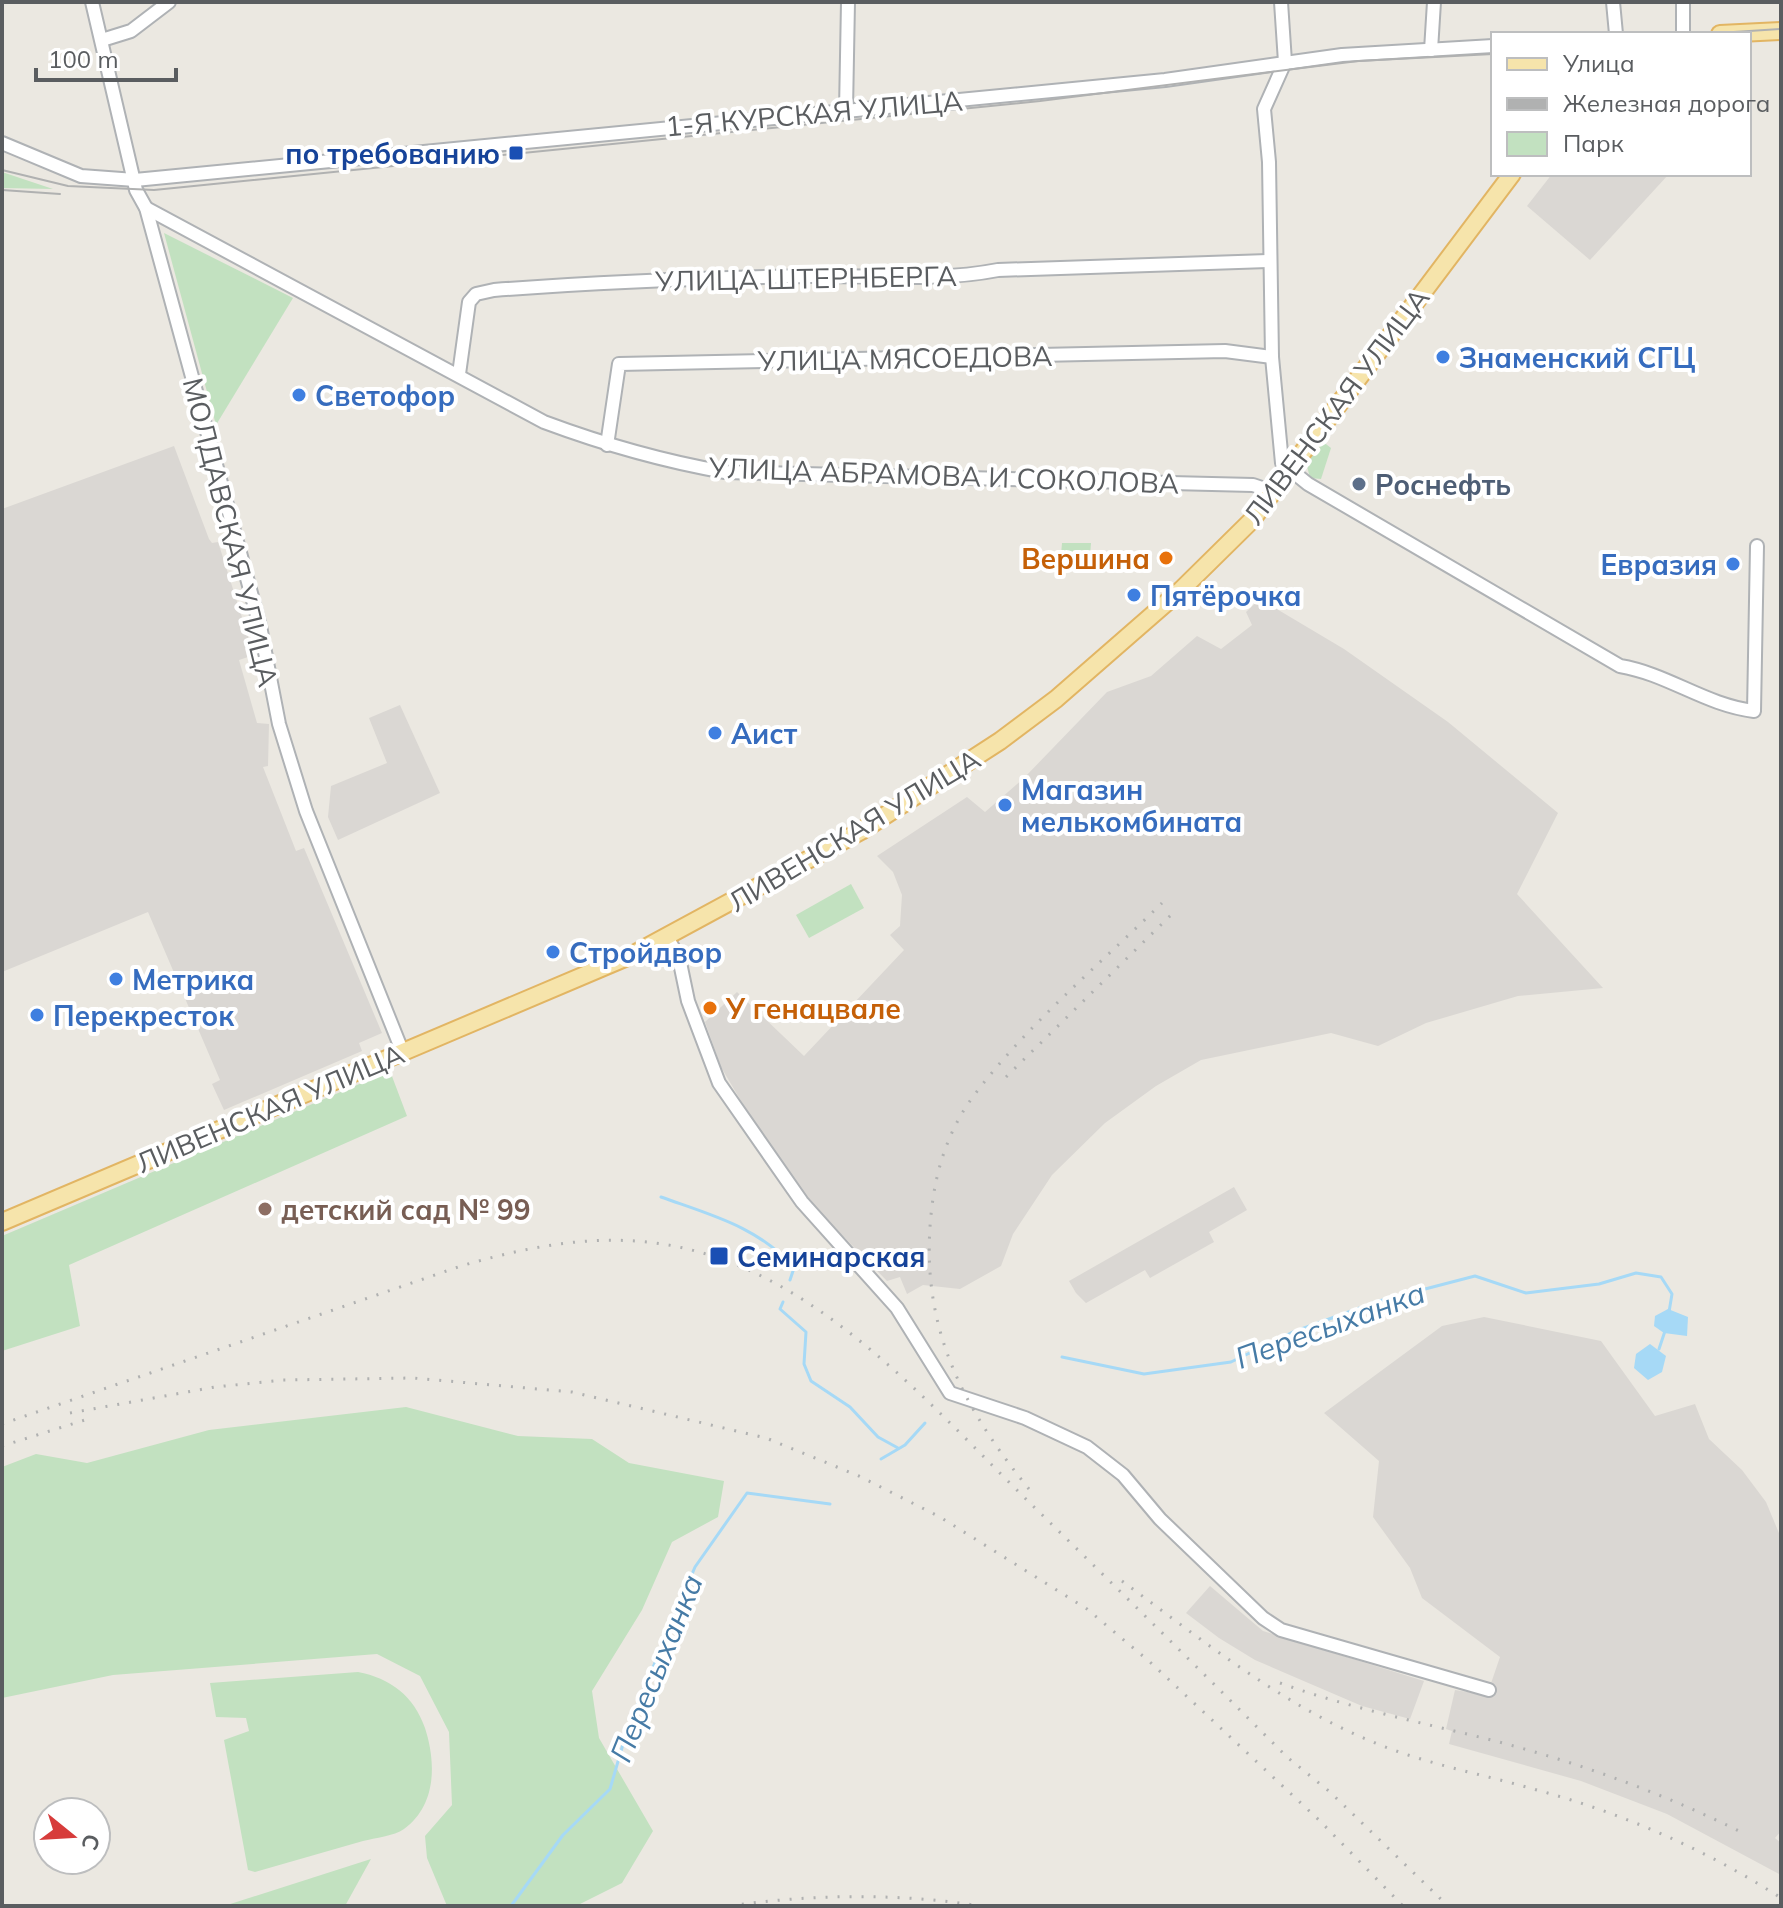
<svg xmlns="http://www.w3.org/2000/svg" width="1783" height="1908" font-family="Mulish,sans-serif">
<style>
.industrial{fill:#dad7d3}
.green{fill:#c2e1c0}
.water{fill:#a6d9f6}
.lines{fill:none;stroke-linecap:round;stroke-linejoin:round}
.stream{stroke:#a6d9f6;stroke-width:3}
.minor-casing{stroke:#afb2b5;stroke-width:16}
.major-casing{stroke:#e2b563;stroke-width:20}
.minor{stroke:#fff;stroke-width:12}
.major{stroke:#f6e4ab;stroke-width:16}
.tram{stroke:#b0b1b1;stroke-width:2}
.rail{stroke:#b0b1b1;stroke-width:3;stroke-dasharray:2 10;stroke-linecap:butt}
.transit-dot{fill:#1a4fb4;stroke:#fff;stroke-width:3}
.shop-dot{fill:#3f7fe0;stroke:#fff;stroke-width:3}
.service-dot{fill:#5c6f8a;stroke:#fff;stroke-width:3}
.food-dot{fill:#e8710a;stroke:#fff;stroke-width:3}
.education-dot{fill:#8d6e63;stroke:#fff;stroke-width:3}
.labels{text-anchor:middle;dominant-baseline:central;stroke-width:8;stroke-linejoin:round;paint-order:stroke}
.street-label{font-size:28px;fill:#5a5d60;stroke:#fff}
.transit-label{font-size:28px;font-weight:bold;fill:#164399;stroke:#fff;text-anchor:end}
.shop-label{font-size:28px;font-weight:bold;fill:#366cbe;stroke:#fff;text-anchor:start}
.service-label{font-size:28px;font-weight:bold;fill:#4e5e75;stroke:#fff;text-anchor:start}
.food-label{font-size:28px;font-weight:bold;fill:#c56008;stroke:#fff;text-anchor:end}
.education-label{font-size:28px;font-weight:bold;fill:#785e54;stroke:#fff;text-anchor:start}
.water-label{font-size:30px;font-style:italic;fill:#467ba6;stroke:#fff}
</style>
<rect width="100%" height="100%" fill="#ebe8e1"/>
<!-- industrial -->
<g class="industrial">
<path d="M1552,174H1668V175L1590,260L1527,206Z"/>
<path d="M174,446L209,539L212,543L218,542L254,655L239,660L257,723L269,724L268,766L263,767L296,851L304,848L382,1033L359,1043L362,1051L224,1110L212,1084L220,1080L148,912L2,972V509Z"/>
<path d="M1260,599L1344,649L1448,722L1558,813L1517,894L1603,988L1518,996L1426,1023L1378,1046L1331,1033L1201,1060L1156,1086L1105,1123L1052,1175L1013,1234L1001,1266L960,1289L923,1285L907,1294L900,1277L887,1281L804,1196L774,1157L721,1067L705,1022L737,992L804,1056L904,950L890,935L900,926L902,895L893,872L877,856L967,797L985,812L1024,778L1107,692L1151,676L1197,636L1221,649L1252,625L1246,612Z"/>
<path d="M400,705L440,793L338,840L328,817L331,786L387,763L369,718Z"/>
<path d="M1234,1187L1247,1210L1209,1232L1214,1242L1150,1278L1145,1270L1086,1303L1076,1293L1069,1281Z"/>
<path d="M1484,1317L1601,1341L1655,1416L1695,1404L1709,1439L1742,1470L1766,1502L1781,1538V1831L1775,1838L1781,1843V1875L1667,1814L1581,1781L1449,1744L1452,1731L1446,1729L1455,1690L1487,1695L1500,1657L1422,1598L1410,1568L1373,1517L1379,1461L1324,1413L1442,1326Z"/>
<path d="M1210,1586L1263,1631L1424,1681L1410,1719L1362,1706L1306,1682L1255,1660L1219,1638L1186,1613Z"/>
</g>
<!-- green -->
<g class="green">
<path d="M2,172L53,189L2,188Z"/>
<path d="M164,233L293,298L216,425Z"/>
<path d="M1322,441L1331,448L1321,479L1310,478L1306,462Z"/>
<path d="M1062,543H1091L1090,556L1061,555Z"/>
<path d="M851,884L864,908L809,938L796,915Z"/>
<path d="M390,1071L407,1116L69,1265L80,1326L2,1351V1236Z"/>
<path d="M406,1407L518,1436L592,1439L629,1463L724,1481L718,1517L672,1542L642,1610L592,1691L599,1738L653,1831L622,1883L576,1906H447L427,1858L425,1836L452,1805L449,1732L420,1676L377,1654L113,1675L2,1698V1467L36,1454L87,1463L209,1430Z"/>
<path d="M358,1672C390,1678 414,1696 425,1728C436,1762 437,1805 404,1829C394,1836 375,1838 363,1841C327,1851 291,1862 255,1872L248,1870L224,1740L249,1731L246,1718L216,1717L210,1683Z"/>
<path d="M371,1859L345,1906H224Z"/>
</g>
<!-- water -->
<g class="water">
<path d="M1668,1309L1688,1317L1687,1336L1664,1333L1654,1326L1655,1316Z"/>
<path d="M1650,1344L1666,1356L1662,1372L1648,1380L1634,1368L1636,1354Z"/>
</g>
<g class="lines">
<!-- stream -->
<g class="stream">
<path d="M661,1197C711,1215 759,1227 794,1268L790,1280"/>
<path d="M783,1302L780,1309L806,1332L804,1364L811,1381L850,1407L878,1437L898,1448"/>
<path d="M1659,1349L1665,1331"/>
<path d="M1062,1357L1144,1374L1231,1362L1293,1332L1379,1301L1475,1276L1526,1293L1599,1284L1636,1273L1661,1277L1672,1294L1669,1312"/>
<path d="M881,1459L905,1445L925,1423"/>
<path d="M511,1906L563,1835L610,1789L628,1727L695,1567L747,1493L830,1504"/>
</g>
<!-- minor casing -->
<g class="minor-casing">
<g id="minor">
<path d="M92,2L136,190L146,208L260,626L279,724L306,811L403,1053"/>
<path d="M1281,2L1285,62L1264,109L1269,162L1272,357L1282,463L1308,484L1620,666C1668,674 1705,705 1754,711L1757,546"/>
<path d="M1613,2L1616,34"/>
<path d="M1683,2V34"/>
<path d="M102,40L131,31L169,2"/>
<path d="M1431,50L1434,2"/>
<path d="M846,110L848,2"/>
<path d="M2,143L81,176L135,180L1165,80L1342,55L1493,46"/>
<path d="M146,208L544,422C603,444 662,461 725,472L1253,485L1274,492"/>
<path d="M459,374L469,302L476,294L494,290C600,282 705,278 811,276C873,275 937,282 998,270L1268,261"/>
<path d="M607,445L619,364L1225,351L1272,357"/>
<path d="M667,937L679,958L688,1001L719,1083L802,1202L897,1308L950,1393L1025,1418L1087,1447L1123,1475L1160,1519L1263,1618L1281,1630L1489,1690"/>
</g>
</g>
<!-- major casing -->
<g class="major-casing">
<g id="major">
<path d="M1720,34L1781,31"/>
<path d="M2,1222L632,955L861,831L1000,741L1056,699L1181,590L1251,521L1512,174"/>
</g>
</g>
<!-- minor -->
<use href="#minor" class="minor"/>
<!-- major -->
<use href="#major" class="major"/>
<!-- tram -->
<g class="tram">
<path d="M1703,34L1781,29"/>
<path d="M2,170L68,186L154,190L1040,101L1358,61L1493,54"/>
<path d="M2,190L60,194"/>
</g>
<!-- rail -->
<g class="rail">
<path d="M1006,1077L1172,914"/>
<path d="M70,1413L215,1387L283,1380L413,1378L572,1392L766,1438L859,1476L940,1517L1087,1609L1150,1662L1320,1821L1403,1906"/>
<path d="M2,1424L461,1266C540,1243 618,1229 699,1252C831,1288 938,1413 1033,1506C1118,1589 1203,1673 1287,1757L1330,1792L1448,1906"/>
<path d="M2,1446L88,1419"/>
<path d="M1029,1489C958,1402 918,1319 932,1206C937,1165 950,1127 975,1094C1028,1024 1099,965 1162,903"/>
<path d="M1122,1581C1201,1639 1282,1705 1373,1742C1425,1764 1482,1774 1537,1790C1622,1813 1707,1850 1781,1898"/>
<path d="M1280,1683C1352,1709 1425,1723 1499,1742C1582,1764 1662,1793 1739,1831"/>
<path d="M730,1906C812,1894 899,1893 980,1906"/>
</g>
</g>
<!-- markers -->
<g class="transit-dot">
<rect x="508" y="145" width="16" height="16" rx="4"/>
<rect x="709" y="1246" width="20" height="20" rx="4"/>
</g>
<g class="shop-dot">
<circle cx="1443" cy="357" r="8"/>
<circle cx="299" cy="395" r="8"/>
<circle cx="1733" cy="564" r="8"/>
<circle cx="1134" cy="595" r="8"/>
<circle cx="715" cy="733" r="8"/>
<circle cx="1005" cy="805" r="8"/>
<circle cx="553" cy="952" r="8"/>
<circle cx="116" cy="979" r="8"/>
<circle cx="37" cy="1015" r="8"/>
</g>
<circle class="service-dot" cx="1359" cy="484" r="8"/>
<g class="food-dot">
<circle cx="1166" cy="558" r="8"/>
<circle cx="710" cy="1008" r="8"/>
</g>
<circle class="education-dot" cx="265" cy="1209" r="8"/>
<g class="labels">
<!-- street labels -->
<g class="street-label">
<text transform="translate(814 113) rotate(-5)">1-Я КУРСКАЯ УЛИЦА</text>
<text transform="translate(806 278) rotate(-1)">УЛИЦА ШТЕРНБЕРГА</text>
<text transform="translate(905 358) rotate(-1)">УЛИЦА МЯСОЕДОВА</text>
<text transform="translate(1336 406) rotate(-53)">ЛИВЕНСКАЯ УЛИЦА</text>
<text transform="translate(944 475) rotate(2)">УЛИЦА АБРАМОВА И СОКОЛОВА</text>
<text transform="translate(231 532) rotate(76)">МОЛДАВСКАЯ УЛИЦА</text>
<text transform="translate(854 830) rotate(-31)">ЛИВЕНСКАЯ УЛИЦА</text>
<text transform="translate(270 1108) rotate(-23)">ЛИВЕНСКАЯ УЛИЦА</text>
</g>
<!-- transit labels -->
<g class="transit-label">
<text x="500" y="153">по требованию</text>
<text x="737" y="1256" text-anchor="start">Семинарская</text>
</g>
<!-- shop labels -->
<g class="shop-label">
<text x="1459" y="357">Знаменский СГЦ</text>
<text x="315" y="395">Светофор</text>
<text x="1717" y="564" text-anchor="end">Евразия</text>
<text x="1150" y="595">Пятёрочка</text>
<text x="731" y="733">Аист</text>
<text x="1021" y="789">Магазин<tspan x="1021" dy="32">мелькомбината</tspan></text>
<text x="569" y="952">Стройдвор</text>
<text x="132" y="979">Метрика</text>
<text x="53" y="1015">Перекресток</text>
</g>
<!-- service labels -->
<g class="service-label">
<text x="1375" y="484">Роснефть</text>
</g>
<!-- food labels -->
<g class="food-label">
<text x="1150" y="558">Вершина</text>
<text x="726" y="1008" text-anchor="start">У генацвале</text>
</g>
<!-- education labels -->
<g class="education-label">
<text x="281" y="1209">детский сад № 99</text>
</g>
<!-- water labels -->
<g class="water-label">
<text transform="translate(1330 1325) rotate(-20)">Пересыханка</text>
<text transform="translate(656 1668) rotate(-68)">Пересыханка</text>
</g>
</g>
<!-- border -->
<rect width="1783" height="1908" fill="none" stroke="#5a5d60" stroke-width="8"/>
<!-- legend -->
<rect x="1491" y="32" width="260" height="144" fill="#ffffff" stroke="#bdbebf" stroke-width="2"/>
<rect x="1507" y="58" width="40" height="12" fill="#f6e4ab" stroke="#bdbebf" stroke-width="2"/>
<text x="1563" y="72" font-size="24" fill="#5a5d60">Улица</text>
<rect x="1507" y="98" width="40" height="12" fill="#b0b1b1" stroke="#bdbebf" stroke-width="2"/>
<text x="1563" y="112" font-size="24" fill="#5a5d60">Железная дорога</text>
<rect x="1507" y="132" width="40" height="24" fill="#c2e1c0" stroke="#bdbebf" stroke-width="2"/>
<text x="1563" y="152" font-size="24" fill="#5a5d60">Парк</text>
<!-- north arrow -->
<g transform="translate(72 1836) rotate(108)"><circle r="38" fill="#ffffff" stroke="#bdbebf" stroke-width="2"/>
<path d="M0-6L14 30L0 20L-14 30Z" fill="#d73c3b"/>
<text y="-12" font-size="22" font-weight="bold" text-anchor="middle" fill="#5a5d60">С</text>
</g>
<!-- scale -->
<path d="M36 68v12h140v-12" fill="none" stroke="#5a5d60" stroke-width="4"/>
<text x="48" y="68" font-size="24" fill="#5a5d60" stroke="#ffffff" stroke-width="6" paint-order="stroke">100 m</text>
</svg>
